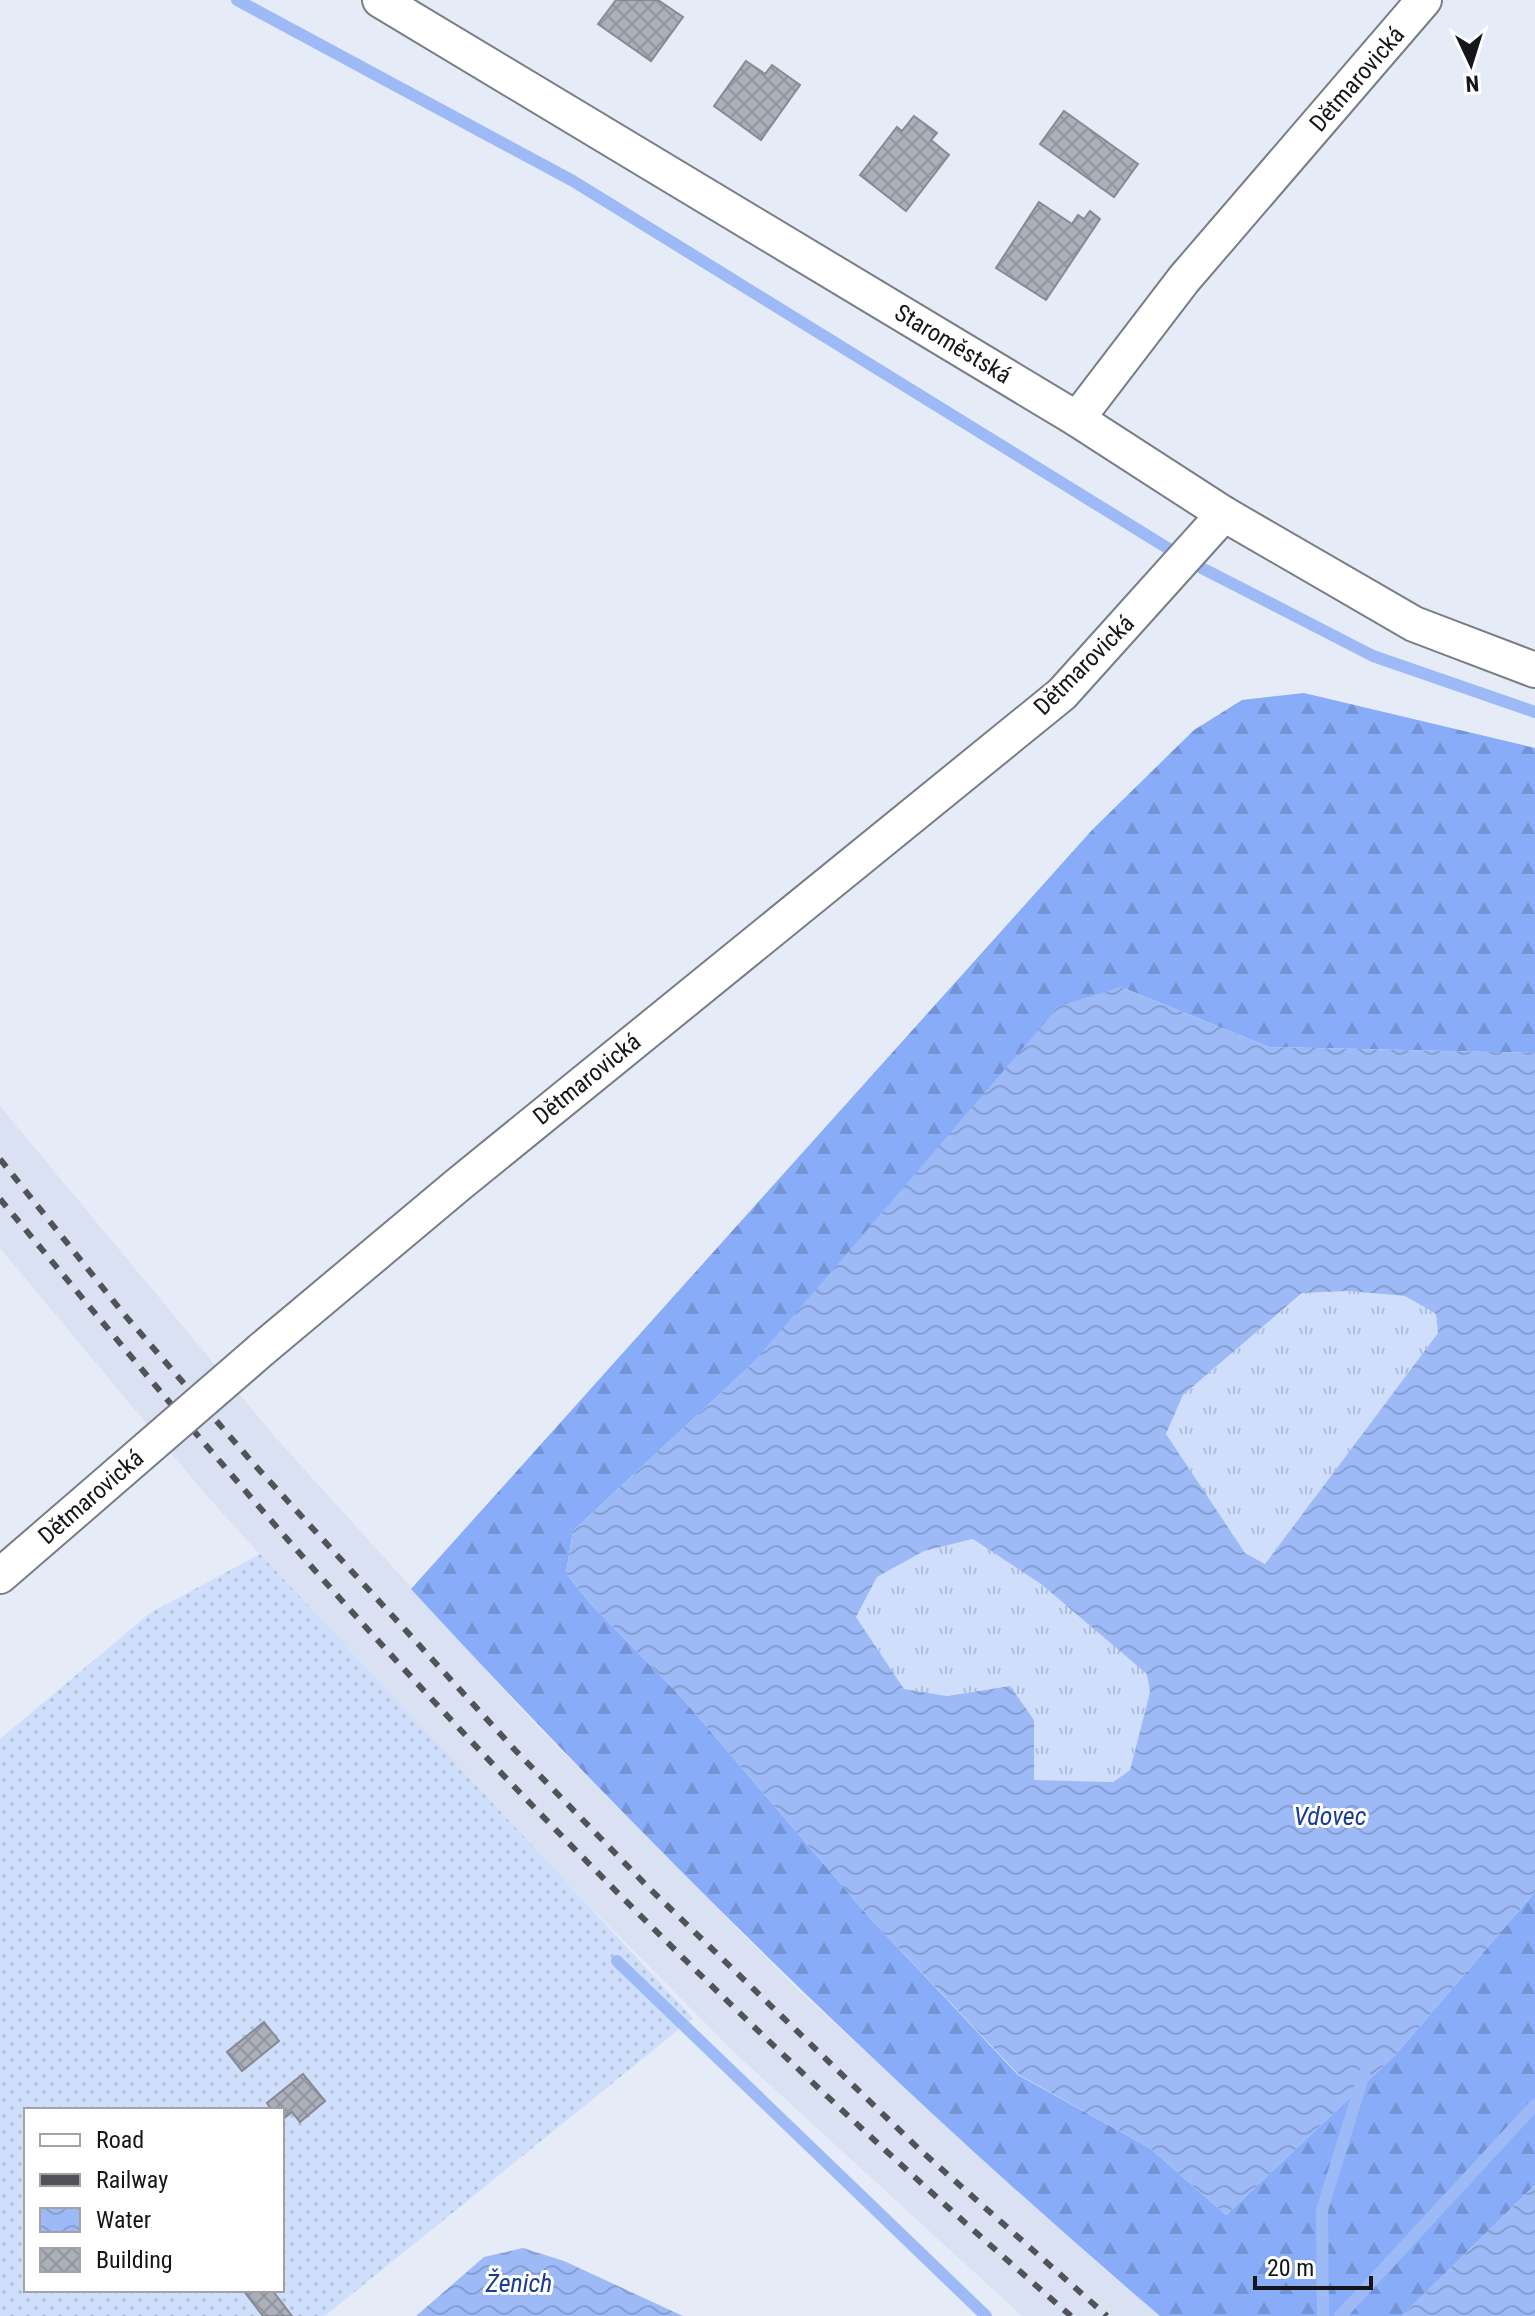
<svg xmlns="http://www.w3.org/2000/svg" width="1535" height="2316" font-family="'Roboto Condensed',sans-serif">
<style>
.built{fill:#d9e1f3}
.grass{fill:url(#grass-tufts)}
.forest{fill:url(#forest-firs)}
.garden{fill:url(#garden-dots);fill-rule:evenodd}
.water{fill:url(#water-waves);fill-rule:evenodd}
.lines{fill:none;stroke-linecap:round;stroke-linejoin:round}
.stream{stroke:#9dbaf7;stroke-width:12}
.building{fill:url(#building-cross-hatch);stroke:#868a94;stroke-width:2}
.minor-casing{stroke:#787d86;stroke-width:38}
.minor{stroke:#fff;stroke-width:34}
.rail{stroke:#515359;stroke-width:6;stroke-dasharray:10 10;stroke-linecap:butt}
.minor-bridge-casing{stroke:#787d86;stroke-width:38;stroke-linecap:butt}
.minor-bridge{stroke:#fff;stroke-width:34}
.labels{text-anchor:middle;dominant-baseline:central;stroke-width:6;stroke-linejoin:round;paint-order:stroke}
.street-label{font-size:24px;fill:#15161a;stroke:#fff}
.water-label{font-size:26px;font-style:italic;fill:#1b3c91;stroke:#fff}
</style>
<defs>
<pattern id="grass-tufts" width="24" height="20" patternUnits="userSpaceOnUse" patternTransform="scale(2)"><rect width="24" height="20" fill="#cfdefb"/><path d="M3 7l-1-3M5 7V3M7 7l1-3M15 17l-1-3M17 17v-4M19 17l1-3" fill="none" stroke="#b1bed7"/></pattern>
<pattern id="forest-firs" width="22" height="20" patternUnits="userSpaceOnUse" patternTransform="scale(2)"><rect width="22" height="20" fill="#88acf8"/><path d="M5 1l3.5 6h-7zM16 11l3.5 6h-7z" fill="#7493d4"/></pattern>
<pattern id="garden-dots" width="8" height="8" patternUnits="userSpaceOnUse" patternTransform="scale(2)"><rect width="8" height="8" fill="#cfdefb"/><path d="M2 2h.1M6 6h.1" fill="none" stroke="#b1bed7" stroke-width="1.8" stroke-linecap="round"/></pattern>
<pattern id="water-waves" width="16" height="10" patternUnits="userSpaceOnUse" patternTransform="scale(2)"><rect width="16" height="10" fill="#9dbaf7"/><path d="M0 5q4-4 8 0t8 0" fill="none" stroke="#869fd3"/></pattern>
<pattern id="building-cross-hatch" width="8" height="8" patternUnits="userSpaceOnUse" patternTransform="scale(2)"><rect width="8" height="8" fill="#aaafb9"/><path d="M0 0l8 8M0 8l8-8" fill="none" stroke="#91969e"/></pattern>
</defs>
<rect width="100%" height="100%" fill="#e6ecf7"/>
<!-- built -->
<path class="built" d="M0,1106L275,1437L537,1726L798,1990L1105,2269L1160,2316H1022L736,2054L471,1787L206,1495L0,1248Z"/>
<!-- grass -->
<g class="grass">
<path d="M1348,1291L1405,1296L1436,1314L1438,1333L1265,1564L1245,1553L1166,1435L1183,1395L1303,1293Z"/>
<path d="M974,1539L1041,1584L1148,1674L1150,1692L1130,1770L1113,1782L1034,1780V1720L1010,1686L946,1696L904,1689L856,1617L877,1577L924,1551Z"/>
</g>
<!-- forest -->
<path class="forest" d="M1304,693L1535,748V1053L1269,1047L1121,987L752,1364L573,1531L566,1573L589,1602L683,1699L869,1917L1018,2075L1150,2148L1226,2215L1396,2054L1535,1892V2185L1402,2316H1160C894,2089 648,1846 411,1589L1092,830L1194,730L1242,700Z"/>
<!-- garden -->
<path class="garden" d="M260,1554L693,2018L325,2316H0V1739L150,1613ZM26,2110H282V2290H26Z"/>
<!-- water -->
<g class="water">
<path d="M1121,987L1269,1047L1535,1053V1892L1396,2054L1226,2215L1150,2148L1019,2075L869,1917L683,1699L589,1602L566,1573L573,1531L752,1364L1059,1006ZM1348,1291L1405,1296L1436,1314L1438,1333L1265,1564L1245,1553L1166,1434L1183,1395L1302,1293ZM973,1539L1041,1584L1147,1674L1150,1692L1130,1770L1113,1782L1034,1780V1720L1010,1686L947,1696L904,1689L856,1617L877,1577L924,1551Z"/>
<path d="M1535,2185V2316H1402Z"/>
<path d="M523,2248L564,2261L683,2316H416L484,2257Z"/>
</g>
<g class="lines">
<!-- stream -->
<g class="stream">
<path d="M237,0L573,181L1190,562L1373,656L1535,712"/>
<path d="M617,1961L986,2316"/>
<path d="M1323,2316L1322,2210L1364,2074"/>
<path d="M1340,2316L1535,2105"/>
</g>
</g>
<!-- building -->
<g class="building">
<path d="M616,0H658L683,17L651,61L598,24Z"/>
<path d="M746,61L765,74L772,65L800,85L761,140L714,106Z"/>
<path d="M1064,111L1138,164L1114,197L1040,144Z"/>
<path d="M914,116L937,133L931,140L949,155L906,211L860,175L897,127L902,131Z"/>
<path d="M1039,202L1072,224L1078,215L1084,219L1090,211L1100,219L1046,300L996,268Z"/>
<path d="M264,2022L279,2041L242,2071L227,2052Z"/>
<path d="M303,2074L325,2101L300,2122L292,2112L282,2120V2110H272L267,2103Z"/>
<path d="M251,2290H272L292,2316H263L246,2294Z"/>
</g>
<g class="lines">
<!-- minor casing -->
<g class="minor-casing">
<g id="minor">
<path d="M380,0L1077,419L1224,514L1414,624L1535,670"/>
<path d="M1077,419L1184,279L1424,0"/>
<path d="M261,1350L459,1184L1062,694L1224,514"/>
<path d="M0,1576L119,1473"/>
</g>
</g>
<!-- minor -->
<use href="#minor" class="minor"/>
<!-- rail -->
<g class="rail">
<path d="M0,1159L123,1313L252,1462L515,1750L647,1886L919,2149L1107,2316"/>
<path d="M0,1199C76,1290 152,1383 230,1473C488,1774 771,2056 1071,2316"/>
</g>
<!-- minor-bridge casing -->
<g class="minor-bridge-casing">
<path id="minor-bridge" d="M119,1473L261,1350"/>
</g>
<!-- minor-bridge -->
<use href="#minor-bridge" class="minor-bridge"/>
</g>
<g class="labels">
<!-- street labels -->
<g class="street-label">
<text transform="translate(1357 79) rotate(-49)">Dětmarovická</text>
<text transform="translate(953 344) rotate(31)">Staroměstská</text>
<text transform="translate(1084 665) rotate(-45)">Dětmarovická</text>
<text transform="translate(587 1079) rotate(-39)">Dětmarovická</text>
<text transform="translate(91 1497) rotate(-41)">Dětmarovická</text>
</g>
<!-- water labels -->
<g class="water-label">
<text x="1330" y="1816">Vdovec</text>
<text x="519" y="2283">Ženich</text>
</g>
</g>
<!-- legend -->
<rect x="24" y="2108" width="260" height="184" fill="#ffffff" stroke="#a1a2a3" stroke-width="2"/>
<rect x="40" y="2134" width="40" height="12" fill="#ffffff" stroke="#a1a2a3" stroke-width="2"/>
<text x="96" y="2148" font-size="24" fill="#15161a">Road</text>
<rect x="40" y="2174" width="40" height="12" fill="#515359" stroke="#a1a2a3" stroke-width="2"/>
<text x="96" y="2188" font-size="24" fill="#15161a">Railway</text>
<rect x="40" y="2208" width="40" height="24" fill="url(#water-waves)" stroke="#a1a2a3" stroke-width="2"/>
<text x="96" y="2228" font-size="24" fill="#15161a">Water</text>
<rect x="40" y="2248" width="40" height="24" fill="url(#building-cross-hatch)" stroke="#a1a2a3" stroke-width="2"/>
<text x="96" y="2268" font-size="24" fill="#15161a">Building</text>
<!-- north arrow -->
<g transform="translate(1471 64) rotate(176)" stroke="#ffffff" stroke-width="6" paint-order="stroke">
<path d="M0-6L14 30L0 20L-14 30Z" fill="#15161a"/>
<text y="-12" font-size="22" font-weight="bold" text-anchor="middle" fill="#15161a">N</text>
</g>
<!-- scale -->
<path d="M1255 2276v12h116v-12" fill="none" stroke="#15161a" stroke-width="4"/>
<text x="1267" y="2276" font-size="24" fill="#15161a" stroke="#ffffff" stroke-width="6" paint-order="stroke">20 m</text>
</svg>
